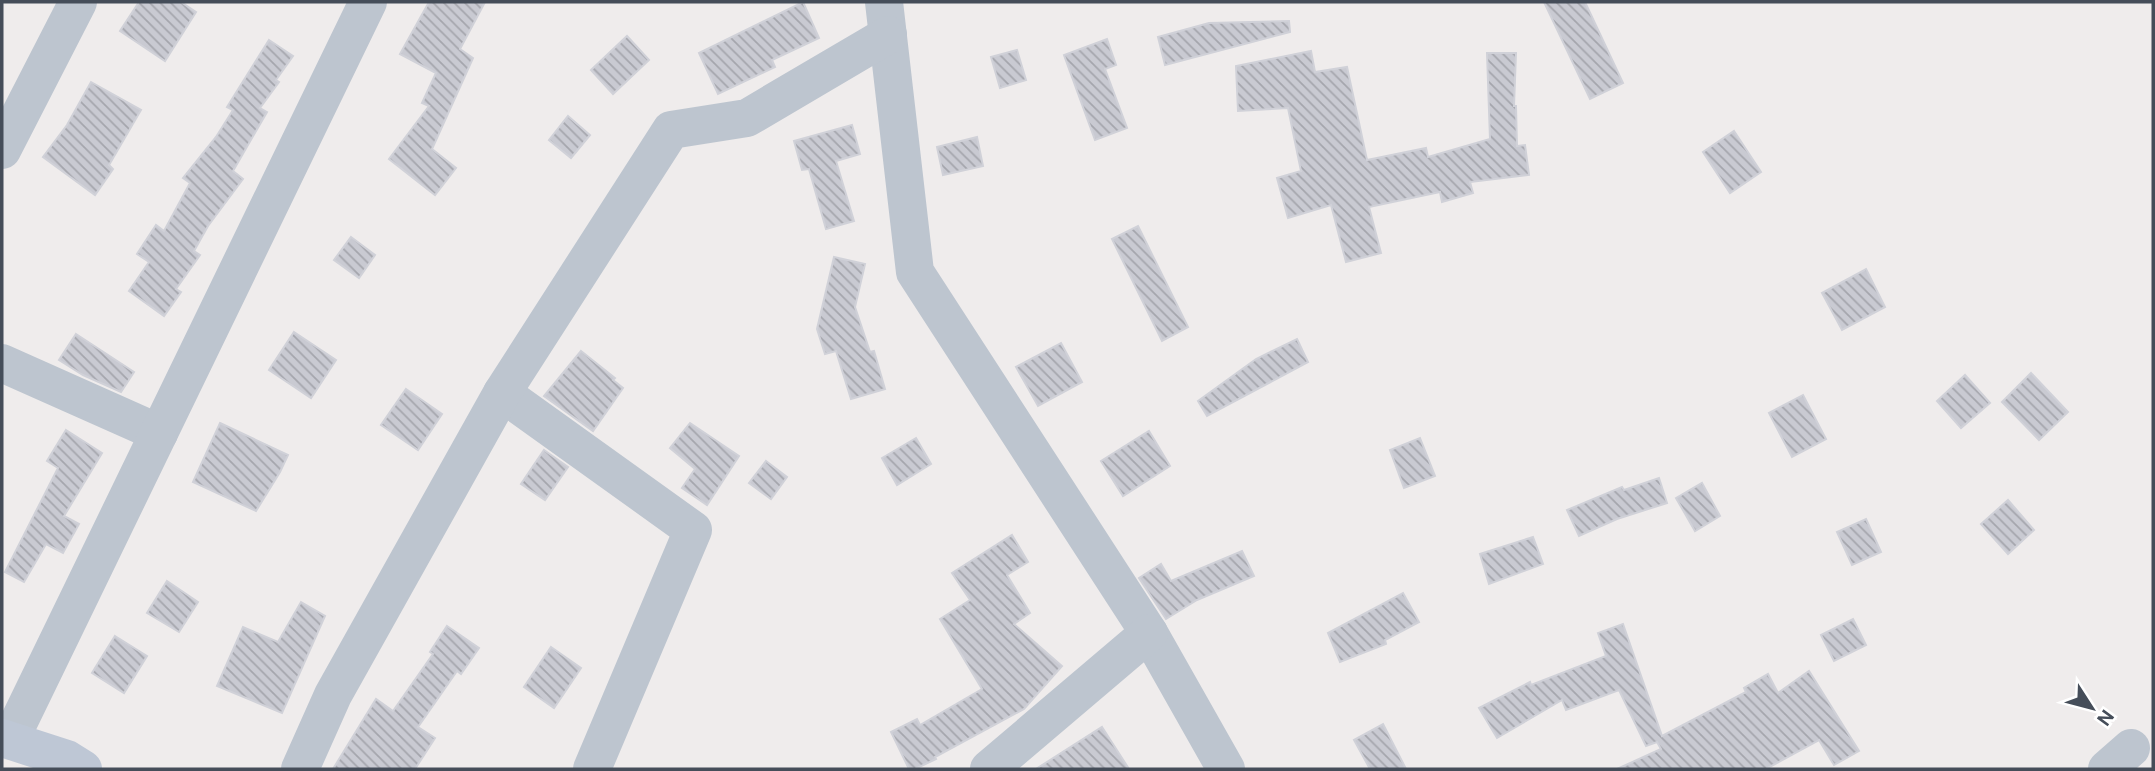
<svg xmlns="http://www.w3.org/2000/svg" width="2155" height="771" font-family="'DM Sans',sans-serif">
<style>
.building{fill:url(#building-back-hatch);stroke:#d0d1d8;stroke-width:2}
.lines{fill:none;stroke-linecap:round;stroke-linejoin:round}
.street{stroke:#bdc5cf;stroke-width:38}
.secondary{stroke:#bec7d5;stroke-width:38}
</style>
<defs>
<pattern id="building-back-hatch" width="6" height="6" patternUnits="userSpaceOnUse" patternTransform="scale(1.75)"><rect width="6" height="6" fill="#c9cad2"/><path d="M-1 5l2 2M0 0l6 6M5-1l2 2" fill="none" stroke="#a5a6ad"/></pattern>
</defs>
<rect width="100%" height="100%" fill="#efecec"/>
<!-- building -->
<g class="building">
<path d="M139,2H181L196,12L165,61L120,31Z"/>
<path d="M429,2H485L460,49L473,58L432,149L456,168L435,195L389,159L429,106L422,103L436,73L400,54Z"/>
<path d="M803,2L819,38L772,60L775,67L718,94L699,53Z"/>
<path d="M1544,2H1585L1623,83L1590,99Z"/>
<path d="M1289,21L1290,32L1165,65L1158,37L1209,23Z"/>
<path d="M627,36L649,60L613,94L591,70Z"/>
<path d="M1107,39L1116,65L1105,69L1127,128L1095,140L1064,55Z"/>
<path d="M269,40L293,56L276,80L279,82L260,108L267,112L233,171L243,179L208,226L194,251L200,255L176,289L181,292L164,316L129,291L149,262L137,254L156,225L164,231L190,183L183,178L216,137L233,110L227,107Z"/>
<path d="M1017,50L1026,80L1000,88L991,57Z"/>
<path d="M1311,51L1315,72L1347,67L1367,160L1426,148L1428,157L1490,139L1487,53H1516L1514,106H1516L1517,146L1525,145L1529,175L1470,182L1473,193L1442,202L1440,192L1369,207L1381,253L1346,262L1331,205L1288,218L1277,178L1301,171L1288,108L1238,111L1236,66Z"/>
<path d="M91,82L141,110L109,165L113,169L95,195L43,157L67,125Z"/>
<path d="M568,116L590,135L571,158L549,140Z"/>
<path d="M852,125L860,154L836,161L854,221L826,229L809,169L802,170L794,141Z"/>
<path d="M1734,131L1761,172L1730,193L1703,152Z"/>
<path d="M977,137L983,166L943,175L937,147Z"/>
<path d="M1138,226L1188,327L1162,341L1112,239Z"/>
<path d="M351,237L375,255L359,278L334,260Z"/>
<path d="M834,257L865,264L855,307L870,352L874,351L885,389L851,399L836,351L825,354L817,329Z"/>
<path d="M1866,269L1885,307L1842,330L1822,293Z"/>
<path d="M294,332L336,360L311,398L269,370Z"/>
<path d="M76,334L134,372L121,392L83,375L59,360Z"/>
<path d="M1297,339L1308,362L1207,416L1198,401L1256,359Z"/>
<path d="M1061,343L1082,382L1038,406L1016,367Z"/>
<path d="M581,351L615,378L613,380L623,388L593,431L544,396Z"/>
<path d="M2031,373L2068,412L2039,440L2002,402Z"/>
<path d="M1965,375L1990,403L1961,428L1937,401Z"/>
<path d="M406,389L442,414L418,450L381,425Z"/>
<path d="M1803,395L1826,439L1792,457L1769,413Z"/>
<path d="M220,423L288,455L280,472L256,511L193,482Z"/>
<path d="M690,423L739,456L707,505L682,488L695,469L670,448Z"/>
<path d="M66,430L102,453L64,516L79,524L63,553L46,544L24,582L5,572L58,468L47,461Z"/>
<path d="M1149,431L1170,466L1123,496L1101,461Z"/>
<path d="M916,438L931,464L897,485L882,458Z"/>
<path d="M1420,438L1435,476L1404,488L1390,450Z"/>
<path d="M544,450L568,467L545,500L521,484Z"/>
<path d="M766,461L787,477L771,499L749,483Z"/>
<path d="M1659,478L1667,503L1617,519L1579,536L1567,510L1622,487L1624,490Z"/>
<path d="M1702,483L1720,516L1695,531L1676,498Z"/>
<path d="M2008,500L2034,530L2008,554L1981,524Z"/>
<path d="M1866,519L1881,552L1852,565L1837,532Z"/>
<path d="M1012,535L1028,562L1007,575L1030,613L1014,624L1062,666L1024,709L935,757L936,759L915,769H909L891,732L917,719L920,725L982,689L940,619L970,600L952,573Z"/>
<path d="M1533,537L1543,564L1489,584L1480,554Z"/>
<path d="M1242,551L1254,576L1197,600L1166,619L1139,578L1161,564L1171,581Z"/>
<path d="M167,581L198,602L179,632L147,613Z"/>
<path d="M1403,593L1419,622L1385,640L1386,644L1340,662L1328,633Z"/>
<path d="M301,602L325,616L282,713L217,686L243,627L278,642Z"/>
<path d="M1853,619L1866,645L1834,661L1821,635Z"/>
<path d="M1623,624L1662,736L1746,692L1744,688L1768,674L1778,693L1809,671L1859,751L1834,765L1819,740L1766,769H1617L1661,749L1657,742L1646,746L1619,690L1566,710L1562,700L1497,738L1479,708L1530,682L1531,685L1606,656L1598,633Z"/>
<path d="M447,626L479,648L461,674L457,671L418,727L435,738L415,769H333L376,699L393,711L433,654L430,652Z"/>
<path d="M115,636L147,656L124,693L92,673Z"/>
<path d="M551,647L581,668L554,708L524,687Z"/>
<path d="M1383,724L1406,769H1370L1354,740Z"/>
<path d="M1102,727L1129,769H1036Z"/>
</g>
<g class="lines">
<!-- street -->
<g class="street">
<path d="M884,2L915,272L1149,633L1226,769"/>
<path d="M2,150L78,2"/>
<path d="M2,363L159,433"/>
<path d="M502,393L693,530L592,769"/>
<path d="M10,740L368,2"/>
<path d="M300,769L333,695L502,393L671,130L747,118L888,35"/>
<path d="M989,769L1149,633"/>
<path d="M2107,769L2131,748"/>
</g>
<!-- secondary -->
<path class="secondary" d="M2,738L67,759L83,769"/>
</g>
<!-- border -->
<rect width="2155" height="771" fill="none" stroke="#454d59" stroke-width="7"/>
<!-- north arrow -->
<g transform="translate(2092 708) rotate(126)" stroke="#ffffff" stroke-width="5" paint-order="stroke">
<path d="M0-5L12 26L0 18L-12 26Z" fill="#454d59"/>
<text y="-10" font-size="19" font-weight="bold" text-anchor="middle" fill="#454d59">N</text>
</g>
</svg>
